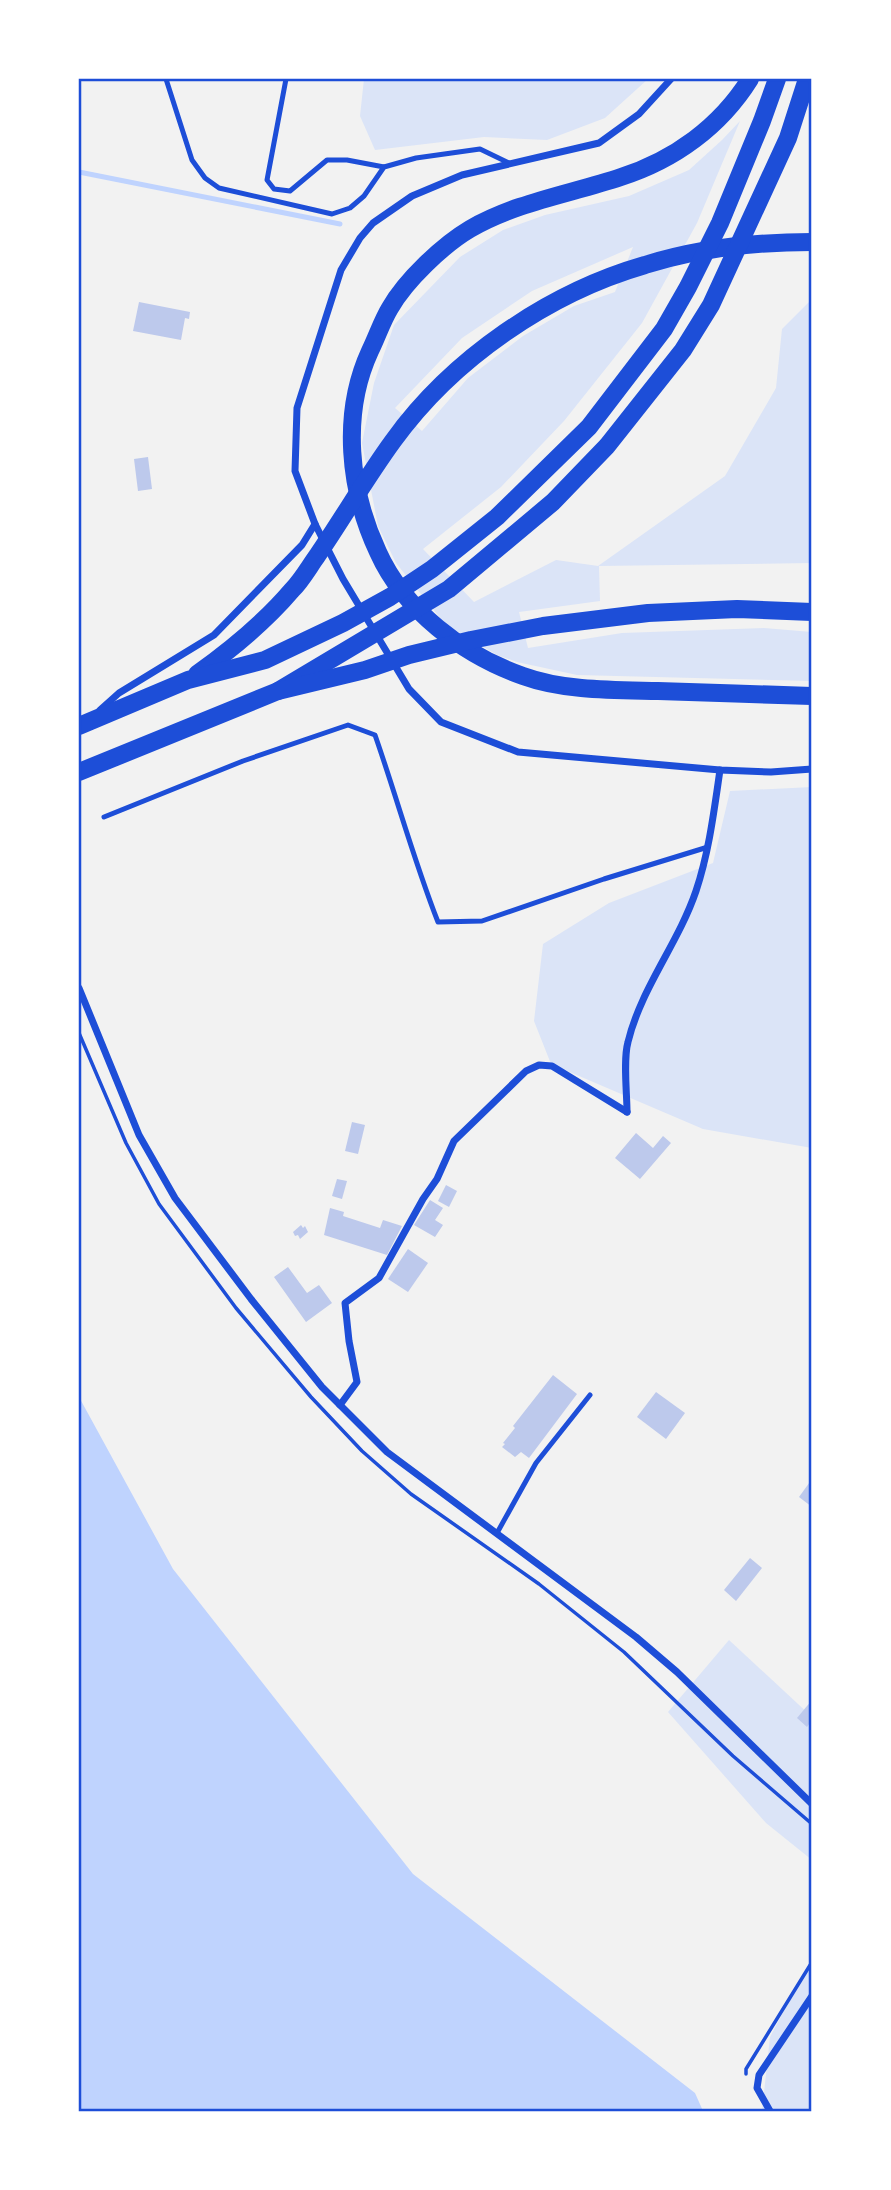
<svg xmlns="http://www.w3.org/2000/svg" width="891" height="2190" font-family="Literata,serif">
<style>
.green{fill:#dbe4f7;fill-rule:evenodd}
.water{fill:#bfd3fe}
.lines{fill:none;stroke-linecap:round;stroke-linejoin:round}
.stream{stroke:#bfd3fe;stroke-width:5}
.building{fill:#bdc9ec}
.path{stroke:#1d4ed8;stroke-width:3.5}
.service{stroke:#1d4ed8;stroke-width:5}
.minor{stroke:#1d4ed8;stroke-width:7}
.motorway{stroke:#1d4ed8;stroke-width:18}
.neatline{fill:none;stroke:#1d4ed8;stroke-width:2.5}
</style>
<rect width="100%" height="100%" fill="#f2f2f2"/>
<!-- green -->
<g class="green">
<path d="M364,79H648L605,118L547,140L484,137L375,150L360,116Z"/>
<path d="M740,121L697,223L642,323L564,421L501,487L423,549L474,602L556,560L598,566L725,476L776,388L782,329L812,299V563L599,566L600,601L519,612L528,648L622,633L764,628L812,632V681L577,675L517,662L497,655L445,624L396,563L378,526L362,443L374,383L394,325L460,257L503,230L545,215L629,196L689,170L722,140ZM633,247L615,292L574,306L523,336L468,378L422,431L395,408L462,338L532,291Z"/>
<path d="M812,787V1148L703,1129L551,1064L534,1021L543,944L609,903L713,863L730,791Z"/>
<path d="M729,1640L812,1717V1860L766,1823L668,1712Z"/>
<path d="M812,1958V2111H762L770,2037Z"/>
</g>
<!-- water -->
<path class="water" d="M79,1397L173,1569L413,1874L695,2093L703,2111H79Z"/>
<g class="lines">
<!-- stream -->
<path class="stream" d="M79,172L340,224"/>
</g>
<!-- building -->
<g class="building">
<path d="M139,302L190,312L189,319L185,318L181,340L133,331Z"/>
<path d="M148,457L152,489L138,491L134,459Z"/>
<path d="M352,1122L365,1125L358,1154L345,1151Z"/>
<path d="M636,1133L653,1148L663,1136L671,1143L640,1179L615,1158Z"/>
<path d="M337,1179L347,1181L342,1199L332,1196Z"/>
<path d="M446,1185L457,1191L449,1207L438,1201Z"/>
<path d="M430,1200L443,1208L435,1220L443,1225L435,1237L414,1225Z"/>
<path d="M330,1208L344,1212L343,1216L380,1228L383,1220L402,1226L387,1255L324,1235Z"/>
<path d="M301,1225L303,1228L305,1226L308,1232L300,1239L298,1235L295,1236L293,1232Z"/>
<path d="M408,1249L428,1263L408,1292L388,1279Z"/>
<path d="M288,1267L307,1293L319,1285L332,1303L306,1322L274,1277Z"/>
<path d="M553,1375L577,1394L529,1458L521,1452L515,1457L502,1447L505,1444L503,1443L515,1428L513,1426Z"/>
<path d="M656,1392L685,1413L666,1439L637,1417Z"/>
<path d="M812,1479V1507L799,1497Z"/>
<path d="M750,1558L762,1568L736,1601L724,1590Z"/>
<path d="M812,1700V1720L807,1727L797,1718Z"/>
</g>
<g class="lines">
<!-- path -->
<g class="path">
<path d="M79,1033L126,1143L159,1204L236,1308L311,1397L362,1451L411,1494L539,1584L624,1652L733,1756L812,1824"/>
<path d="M746,2074V2069L812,1962"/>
</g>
<!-- service -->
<g class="service">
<path d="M166,79L192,160L205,178L219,188L332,214L350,208L364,196L384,167L416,158L480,149L509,163"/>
<path d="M286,79L267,180L274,189L290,191L327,160H347L384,167"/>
<path d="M104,817L243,761L348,725L375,735C397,798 414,861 438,922L482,921L604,879L708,847"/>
<path d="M497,1533L536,1463L590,1395"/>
</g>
<!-- minor -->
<g class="minor">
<path d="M671,79L639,114L599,143L462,175L412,196L373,223L360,238L341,270L297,408L295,471L315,524L343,579L409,689L441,722L518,752L720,770L771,772L812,769"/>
<path d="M100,710L119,693L214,635L302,545L315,524"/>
<path d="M79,988L139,1135L175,1198L251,1299L322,1387L387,1452L636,1637L677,1672L812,1804"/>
<path d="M627,1112C627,1093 623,1060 628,1042C641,988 678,944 696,891C709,852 714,811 720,770"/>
<path d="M340,1405L357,1382L349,1341L345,1303L379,1278L423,1199L437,1179L454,1141L526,1071L539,1065L552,1066L627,1112"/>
<path d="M770,2111L757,2088L759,2075L812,1996"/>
</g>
<!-- motorway -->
<g class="motorway">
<path d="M750,79C720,127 674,160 621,177C570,194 517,202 470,229C443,245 406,280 390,308C382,321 377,337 370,351C341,414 349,490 378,552C404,610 463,655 523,676C564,691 614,690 658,691C709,693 761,694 812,696"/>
<path d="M197,674C232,649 264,623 292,590C302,580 309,567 317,556C343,518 366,478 393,441C452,359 548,293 645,265C699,248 756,242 812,242"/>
<path d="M278,691L449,589L553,502L607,446L683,350L711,305L788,138L807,79"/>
<path d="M79,726L188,680L265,660L343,623L390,597L432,569L497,517L589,427L664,329L688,287L720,223L762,121L777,79"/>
<path d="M79,772L278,691L365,670L409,655L471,640L543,626L648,613L737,609L812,612"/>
</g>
</g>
<!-- border -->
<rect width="891" height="2190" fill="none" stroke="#ffffff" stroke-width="161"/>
<rect x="80" y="80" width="730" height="2030" class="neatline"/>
</svg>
